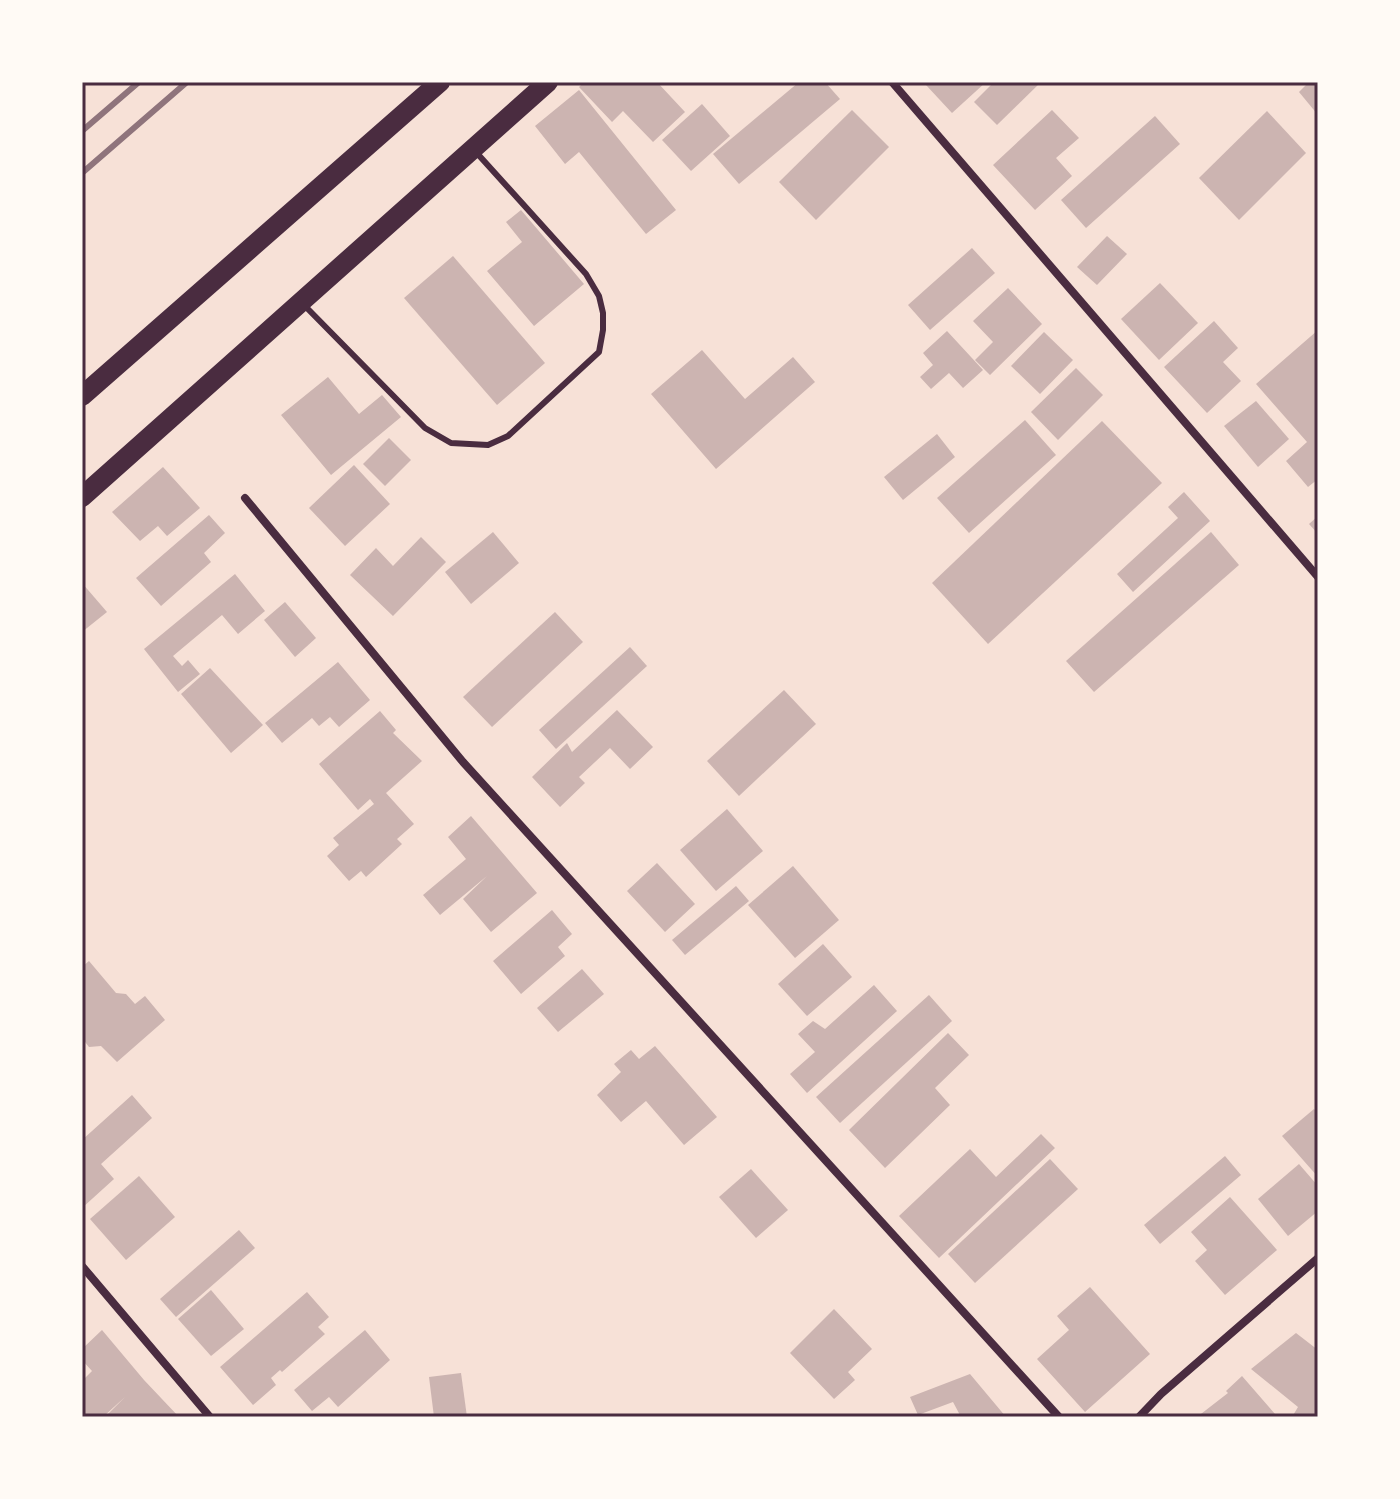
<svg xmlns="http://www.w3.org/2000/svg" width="1400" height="1499" font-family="'IBM Plex Serif',serif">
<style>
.building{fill:#ccb4b1}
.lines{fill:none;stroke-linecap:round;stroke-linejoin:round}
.service{stroke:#4a2c40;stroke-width:6}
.minor{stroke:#4a2c40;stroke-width:8}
.primary{stroke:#4a2c40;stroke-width:20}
.rail{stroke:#8f747c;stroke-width:6}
.neatline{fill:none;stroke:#4a2c40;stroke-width:3}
</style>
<rect width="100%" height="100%" fill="#f7e1d7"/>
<!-- building -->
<g class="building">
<path d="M584,82H657L685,112L653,142L623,111L612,122L579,87Z"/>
<path d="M799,82H825L840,99L739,184L713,154Z"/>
<path d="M929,82H986L952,113L926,85Z"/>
<path d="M994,82H1041L997,125L974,102Z"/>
<path d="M1309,82H1318V115L1299,92Z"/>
<path d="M579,90L676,210L646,234L579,152L565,164L535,126Z"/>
<path d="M702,104L730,136L691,171L662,140Z"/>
<path d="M852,110L889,147L816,220L779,182Z"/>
<path d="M1052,110L1079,138L1056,158L1072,176L1035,210L993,165Z"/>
<path d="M1267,111L1306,153L1239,220L1199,178Z"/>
<path d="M1155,116L1180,144L1086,228L1061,200Z"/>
<path d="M521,210L584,284L534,326L487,271L522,242L506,222Z"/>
<path d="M1107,236L1127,254L1097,285L1077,267Z"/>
<path d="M972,248L995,273L930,330L908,305Z"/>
<path d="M453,256L545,363L497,405L404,298Z"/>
<path d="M1160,283L1198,323L1159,360L1121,319Z"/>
<path d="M1008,288L1042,324L990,375L975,360L993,342L973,321Z"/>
<path d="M1214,321L1238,348L1223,362L1241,381L1207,413L1164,367Z"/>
<path d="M1318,330V479L1308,487L1286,461L1307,442L1256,384Z"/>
<path d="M947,331L983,370L963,388L949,373L931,389L920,377L933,365L923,353Z"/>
<path d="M1044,332L1073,360L1040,394L1011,366Z"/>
<path d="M702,350L745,399L793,357L815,382L716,469L651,394Z"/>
<path d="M1076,368L1103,395L1058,440L1031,412Z"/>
<path d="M328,377L359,414L382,395L401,417L331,475L281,415Z"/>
<path d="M1256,401L1289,439L1258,467L1224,426Z"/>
<path d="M1025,420L1056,455L969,533L937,498Z"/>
<path d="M1102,421L1162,483L988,644L932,583Z"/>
<path d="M937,434L955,457L903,500L884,477Z"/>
<path d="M389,438L411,460L385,486L363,464Z"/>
<path d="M354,465L390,504L345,546L309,508Z"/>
<path d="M163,467L200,508L167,536L158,526L140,541L112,512Z"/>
<path d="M1184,492L1210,521L1133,592L1117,574L1178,518L1168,507Z"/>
<path d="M209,515L225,533L204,553L211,562L161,606L136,578Z"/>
<path d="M1318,516V534L1309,524Z"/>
<path d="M493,532L519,563L471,604L445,572Z"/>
<path d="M1211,532L1239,565L1094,692L1066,661Z"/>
<path d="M421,537L446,562L393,616L350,575L376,548L393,566Z"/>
<path d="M235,574L265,611L238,634L222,615L173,656L182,666L188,660L200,674L178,692L144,649Z"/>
<path d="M82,583L107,612L82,632Z"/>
<path d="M285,602L316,638L295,657L264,620Z"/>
<path d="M555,612L583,642L492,727L463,697Z"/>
<path d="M630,647L647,666L556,749L539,730Z"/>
<path d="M338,662L370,700L339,727L330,717L319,726L312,718L282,743L265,723Z"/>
<path d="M210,668L263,725L231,753L181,694Z"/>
<path d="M784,690L816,724L739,796L707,761Z"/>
<path d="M617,710L653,747L630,769L610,748L579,777L585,783L560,807L532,777L567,743L572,752Z"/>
<path d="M380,711L396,730L393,733L422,761L386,793L414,824L397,839L402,844L366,877L361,871L349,881L327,856L339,845L333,838L374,804L370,799L358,810L319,764Z"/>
<path d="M727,809L763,851L716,891L680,850Z"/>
<path d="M471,816L537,893L491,932L463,899L487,876L440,915L423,895L466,859L448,837Z"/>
<path d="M657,863L695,904L665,932L627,891Z"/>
<path d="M793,866L839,920L795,958L748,905Z"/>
<path d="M736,886L749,901L685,955L672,940Z"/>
<path d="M552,910L572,934L558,947L565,956L521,994L493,961Z"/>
<path d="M823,944L852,977L807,1016L778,984Z"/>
<path d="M89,961L116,993L126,994L135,1004L145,996L165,1020L117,1062L101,1046L89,1047L82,1038V967Z"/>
<path d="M582,969L604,994L558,1032L537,1008Z"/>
<path d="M874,985L897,1011L807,1093L790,1074L815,1052L798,1034L813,1021L825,1029Z"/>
<path d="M929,995L952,1021L840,1123L816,1097Z"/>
<path d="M948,1033L969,1055L935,1088L950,1105L885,1168L849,1130Z"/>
<path d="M655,1046L717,1117L684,1145L646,1101L621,1122L597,1095L621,1072L614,1064L631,1050L639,1059Z"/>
<path d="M132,1095L152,1118L101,1164L114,1179L82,1208V1140Z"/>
<path d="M1314,1109L1318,1114V1177L1282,1136Z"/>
<path d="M1041,1134L1055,1148L939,1258L899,1216L970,1149L996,1177Z"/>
<path d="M1225,1156L1241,1175L1160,1244L1144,1225Z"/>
<path d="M1050,1159L1078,1189L975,1283L948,1254Z"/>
<path d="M1299,1164L1318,1186V1211L1288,1236L1258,1199Z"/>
<path d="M751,1169L788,1210L756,1238L719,1197Z"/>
<path d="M139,1176L175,1217L126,1260L90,1219Z"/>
<path d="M1230,1197L1277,1250L1225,1295L1195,1261L1207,1250L1191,1232Z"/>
<path d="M239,1230L255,1248L176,1317L160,1299Z"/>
<path d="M1090,1287L1150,1354L1085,1412L1037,1359L1069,1330L1057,1316Z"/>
<path d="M211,1290L244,1329L211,1356L178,1319Z"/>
<path d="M307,1292L329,1317L318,1327L325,1334L282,1372L280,1370L271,1378L276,1385L253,1405L220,1367Z"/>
<path d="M834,1309L872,1349L848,1372L855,1380L834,1399L790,1353Z"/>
<path d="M102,1330L144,1380L179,1417H105L125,1397L103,1417H82V1381L92,1371L82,1360V1349Z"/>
<path d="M365,1330L390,1360L338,1407L329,1397L312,1411L294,1390Z"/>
<path d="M1296,1333L1318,1350V1407L1313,1417H1292L1298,1407L1251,1369Z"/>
<path d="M461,1373L467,1417H434L429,1377Z"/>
<path d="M970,1374L1006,1417H961L953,1402L918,1415L910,1397Z"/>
<path d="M1242,1376L1275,1414L1272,1417H1197L1228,1393L1226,1391Z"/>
</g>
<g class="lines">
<!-- service -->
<path class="service" d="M304,305L425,428L451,443L488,445L508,436L599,352L603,330V313L599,296L586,274L475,151"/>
<!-- minor -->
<g class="minor">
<path d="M892,82L1318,577"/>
<path d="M245,498L463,762L1059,1417"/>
<path d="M82,1266L210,1417"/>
<path d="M1139,1417L1161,1394L1318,1258"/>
</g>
<!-- primary -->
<g class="primary">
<path d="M82,396L440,82"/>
<path d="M82,497L548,82"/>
</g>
<!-- rail -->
<g class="rail">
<path d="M82,131L139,82"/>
<path d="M82,173L187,82"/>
</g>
</g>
<!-- border -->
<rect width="1400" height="1499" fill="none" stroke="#fffaf5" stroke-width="168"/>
<rect x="84" y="84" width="1232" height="1331" class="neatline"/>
</svg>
